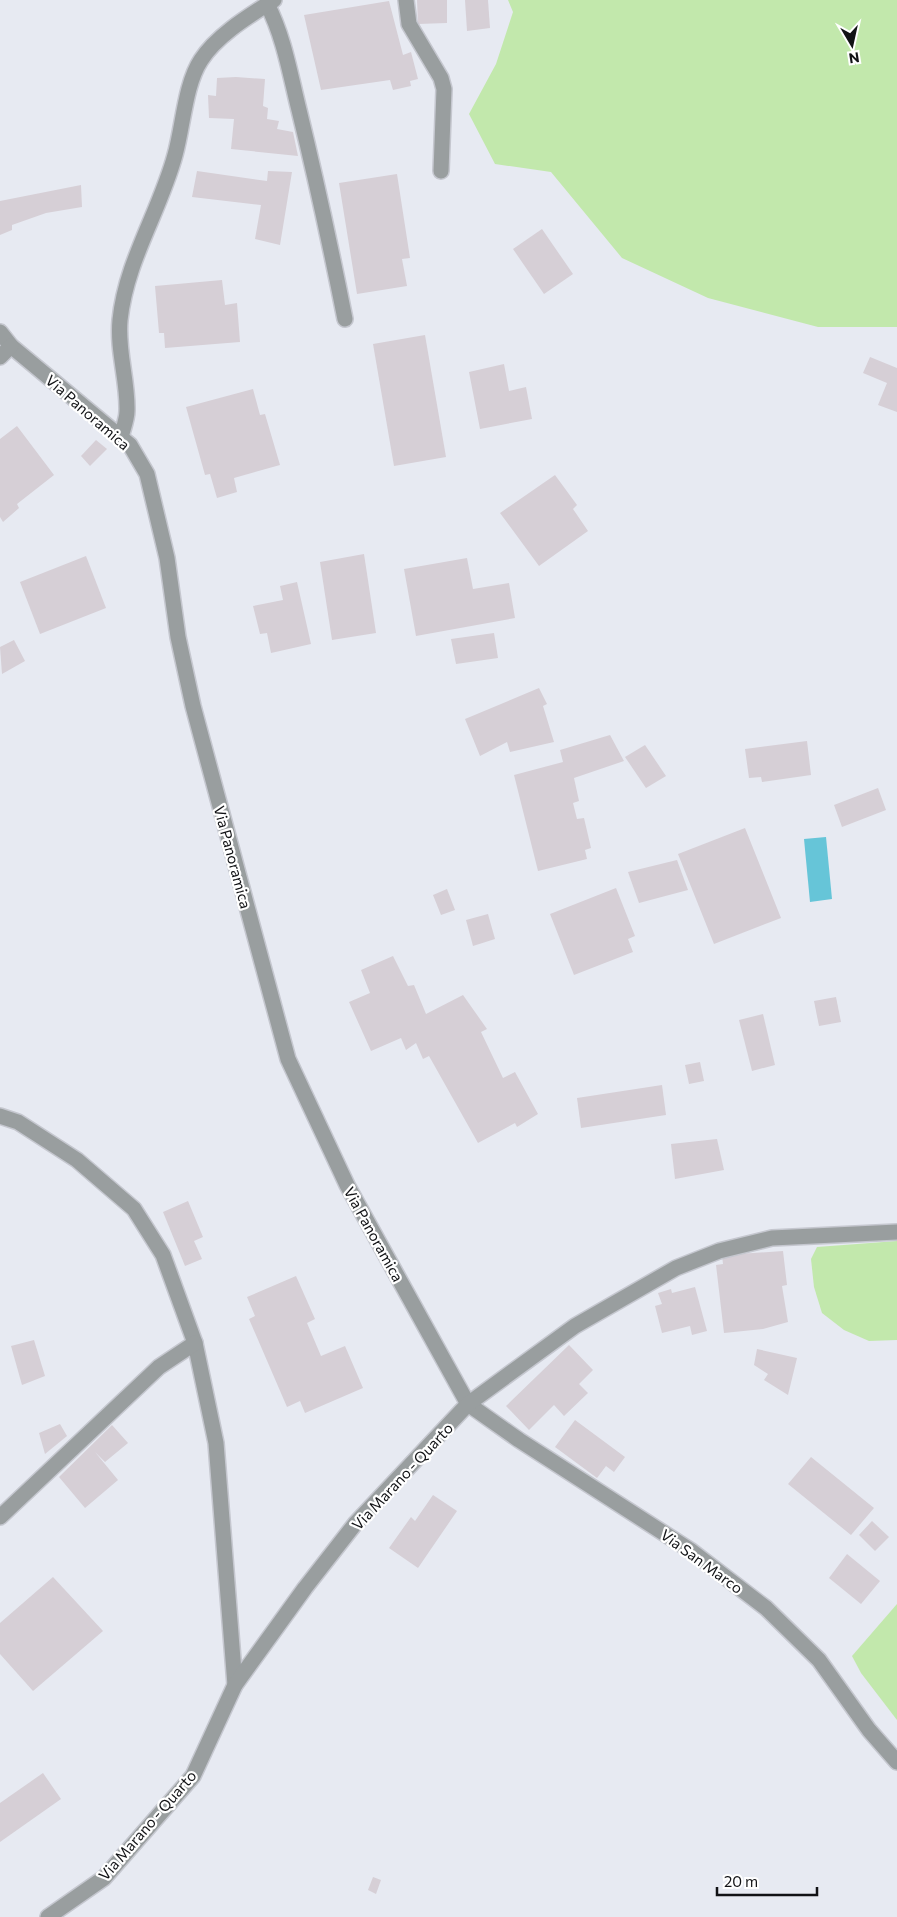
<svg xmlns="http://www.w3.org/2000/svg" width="897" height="1917" font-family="Commissioner,sans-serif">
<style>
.green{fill:#c2e8ac}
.water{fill:#66c5d8}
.building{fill:#d6cfd6}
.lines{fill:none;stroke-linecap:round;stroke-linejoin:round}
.minor-casing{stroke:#c5c7cf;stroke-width:18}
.minor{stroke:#999e9f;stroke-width:15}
.labels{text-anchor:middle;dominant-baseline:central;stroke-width:4.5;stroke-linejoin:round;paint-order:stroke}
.street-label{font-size:15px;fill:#111215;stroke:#fff}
</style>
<rect width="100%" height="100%" fill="#e7eaf2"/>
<!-- green -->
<g class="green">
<path d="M508,0H897V327H818L708,298L622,258L551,172L495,164L469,114L496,64L513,12Z"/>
<path d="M897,1241V1340L869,1341L844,1330L822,1313L814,1287L811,1259L817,1247Z"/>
<path d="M897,1604V1720L861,1673L852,1656Z"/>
</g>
<!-- water -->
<path class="water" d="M826,837L832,899L810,902L804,839Z"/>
<!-- building -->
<g class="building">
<path d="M417,0H447V23L418,24Z"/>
<path d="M465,0H488L490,28L467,31Z"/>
<path d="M389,1L403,55L411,52L418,79L410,81L411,86L393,90L390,80L321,90L304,15Z"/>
<path d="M236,77L265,79L263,106L268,108L267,119L279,121L277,129L293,132L298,156L231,149L234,119L209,118L208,95L216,96L217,78Z"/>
<path d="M197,171L267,181L268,171L292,172L280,245L255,239L261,205L192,197Z"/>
<path d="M397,174L410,258L402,259L407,286L357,294L339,183Z"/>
<path d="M81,185L82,207L46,213L12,225V230L0,235V201Z"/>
<path d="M542,229L573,274L544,294L513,249Z"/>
<path d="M222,280L225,305L237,303L240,342L165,348L164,333H159L155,286Z"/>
<path d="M425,335L446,457L394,466L373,344Z"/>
<path d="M870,357L897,368V412L878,405L887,383L863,373Z"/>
<path d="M504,364L509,391L526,387L532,419L480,429L469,372Z"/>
<path d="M253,389L260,415L265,414L280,465L234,478L237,492L217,498L210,474L205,475L186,407Z"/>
<path d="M17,426L54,475L17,504L19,508L3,522L0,517V439Z"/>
<path d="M96,440L107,449L90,466L81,456Z"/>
<path d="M555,475L577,505L573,509L588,531L539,566L500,513Z"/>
<path d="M364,554L376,633L332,640L320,562Z"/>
<path d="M86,556L106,608L40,634L20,582Z"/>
<path d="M467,558L473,589L509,583L515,618L416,636L404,569Z"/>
<path d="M297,582L311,644L271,653L267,633L260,634L253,606L283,600L280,586Z"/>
<path d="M494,633L498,658L456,664L451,639Z"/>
<path d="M14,640L25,661L2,674L0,647Z"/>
<path d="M539,688L547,704L543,706L554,742L510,752L507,742L480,756L465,719Z"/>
<path d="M610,735L624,761L574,778L579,801L573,803L577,819L584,818L591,848L585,850L587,859L538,871L514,775L563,762L560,750Z"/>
<path d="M807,741L811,775L762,782L761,777L749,778L745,749Z"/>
<path d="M645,745L666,776L646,788L625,757Z"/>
<path d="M878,788L886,810L842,827L834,805Z"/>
<path d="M745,828L781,918L714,944L678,854Z"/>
<path d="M677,860L688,890L639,903L628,872Z"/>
<path d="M616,888L635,936L628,939L633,952L574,975L550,914Z"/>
<path d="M447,889L455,910L441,915L433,895Z"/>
<path d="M488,914L495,939L473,946L466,920Z"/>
<path d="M393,956L408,986L414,985L426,1014L463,995L487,1029L481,1032L503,1078L515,1072L538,1114L517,1127L515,1123L478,1143L429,1056L423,1059L416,1043L406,1050L401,1038L371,1051L349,1002L370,993L361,970Z"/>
<path d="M836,997L841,1022L819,1026L814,1001Z"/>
<path d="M763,1014L775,1065L752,1071L739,1020Z"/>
<path d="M700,1062L704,1081L689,1084L685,1065Z"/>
<path d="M662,1085L666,1115L581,1128L577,1098Z"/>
<path d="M717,1139L724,1170L675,1179L671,1144Z"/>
<path d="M188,1201L203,1237L194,1241L202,1259L185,1266L163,1212Z"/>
<path d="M783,1251L787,1285L782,1286L788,1322L763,1329L724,1333L716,1265L723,1264L722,1255Z"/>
<path d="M296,1276L315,1319L307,1323L321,1356L345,1346L363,1388L305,1413L300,1401L287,1407L249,1319L255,1316L247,1297Z"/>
<path d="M695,1287L707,1331L692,1335L690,1326L662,1333L655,1306L662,1304L658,1293L671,1289L672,1293Z"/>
<path d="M34,1340L45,1376L22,1385L11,1346Z"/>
<path d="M569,1345L593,1370L579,1384L588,1393L564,1416L554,1405L529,1430L506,1406Z"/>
<path d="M757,1349L797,1358L788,1395L764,1380L768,1374L754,1365Z"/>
<path d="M575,1420L625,1457L614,1472L606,1466L597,1478L555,1447Z"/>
<path d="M60,1424L67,1436L45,1454L39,1433Z"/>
<path d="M112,1425L128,1443L105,1462L95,1452L118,1480L85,1508L59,1477Z"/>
<path d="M811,1457L874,1508L851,1535L788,1484Z"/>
<path d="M433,1495L457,1511L418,1568L389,1548L411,1517L415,1521Z"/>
<path d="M872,1521L889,1537L875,1551L859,1535Z"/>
<path d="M847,1554L880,1581L861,1604L829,1578Z"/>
<path d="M53,1577L103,1631L33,1691L0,1654V1623Z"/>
<path d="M43,1773L61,1799L0,1842V1803Z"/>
<path d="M373,1877L381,1880L376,1894L368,1890Z"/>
</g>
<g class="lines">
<!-- minor casing -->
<g class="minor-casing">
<g id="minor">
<path d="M406,0L409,24L441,78L444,89L441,171"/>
<path d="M267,4C284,37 290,74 299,110C316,179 331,249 345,319"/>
<path d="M0,332L11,346L130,445L147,474L167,558L178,637L193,706L288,1059L347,1185L468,1404L519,1440L690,1550L766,1608L819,1660L869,1730L897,1762"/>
<path d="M0,357L11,346"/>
<path d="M121,437C123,429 127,419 127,411C128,381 117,351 120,320C126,261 160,211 175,155C183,127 185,84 201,60C217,35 249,16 274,0"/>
<path d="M0,1116L18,1122L77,1160L134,1209L163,1255L195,1343L216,1443L235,1685"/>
<path d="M0,1517L159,1367L195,1343"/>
<path d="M48,1917L104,1878L193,1776L235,1685L305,1588L355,1524L468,1404L575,1326L676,1268L719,1251L772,1238L897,1232"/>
</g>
</g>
<!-- minor -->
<use href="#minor" class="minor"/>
</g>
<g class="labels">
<!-- street labels -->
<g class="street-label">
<text transform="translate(88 412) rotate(41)">Via Panoramica</text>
<text transform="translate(233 857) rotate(75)">Via Panoramica</text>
<text transform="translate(374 1234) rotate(61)">Via Panoramica</text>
<text transform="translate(402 1476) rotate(-47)">Via Marano - Quarto</text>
<text transform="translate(702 1561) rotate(36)">Via San Marco</text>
<text transform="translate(147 1825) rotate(-49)">Via Marano - Quarto</text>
</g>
</g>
<!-- north arrow -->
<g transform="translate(852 45) rotate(171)" stroke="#ffffff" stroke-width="4" paint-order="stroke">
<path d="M0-4L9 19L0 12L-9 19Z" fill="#111215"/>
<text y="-8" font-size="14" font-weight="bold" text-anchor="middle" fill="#111215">N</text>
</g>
<!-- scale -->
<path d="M717 1887v8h100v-8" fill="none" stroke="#111215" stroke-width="2.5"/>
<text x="724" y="1887" font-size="15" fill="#111215" stroke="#ffffff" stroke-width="4" paint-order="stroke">20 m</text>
</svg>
